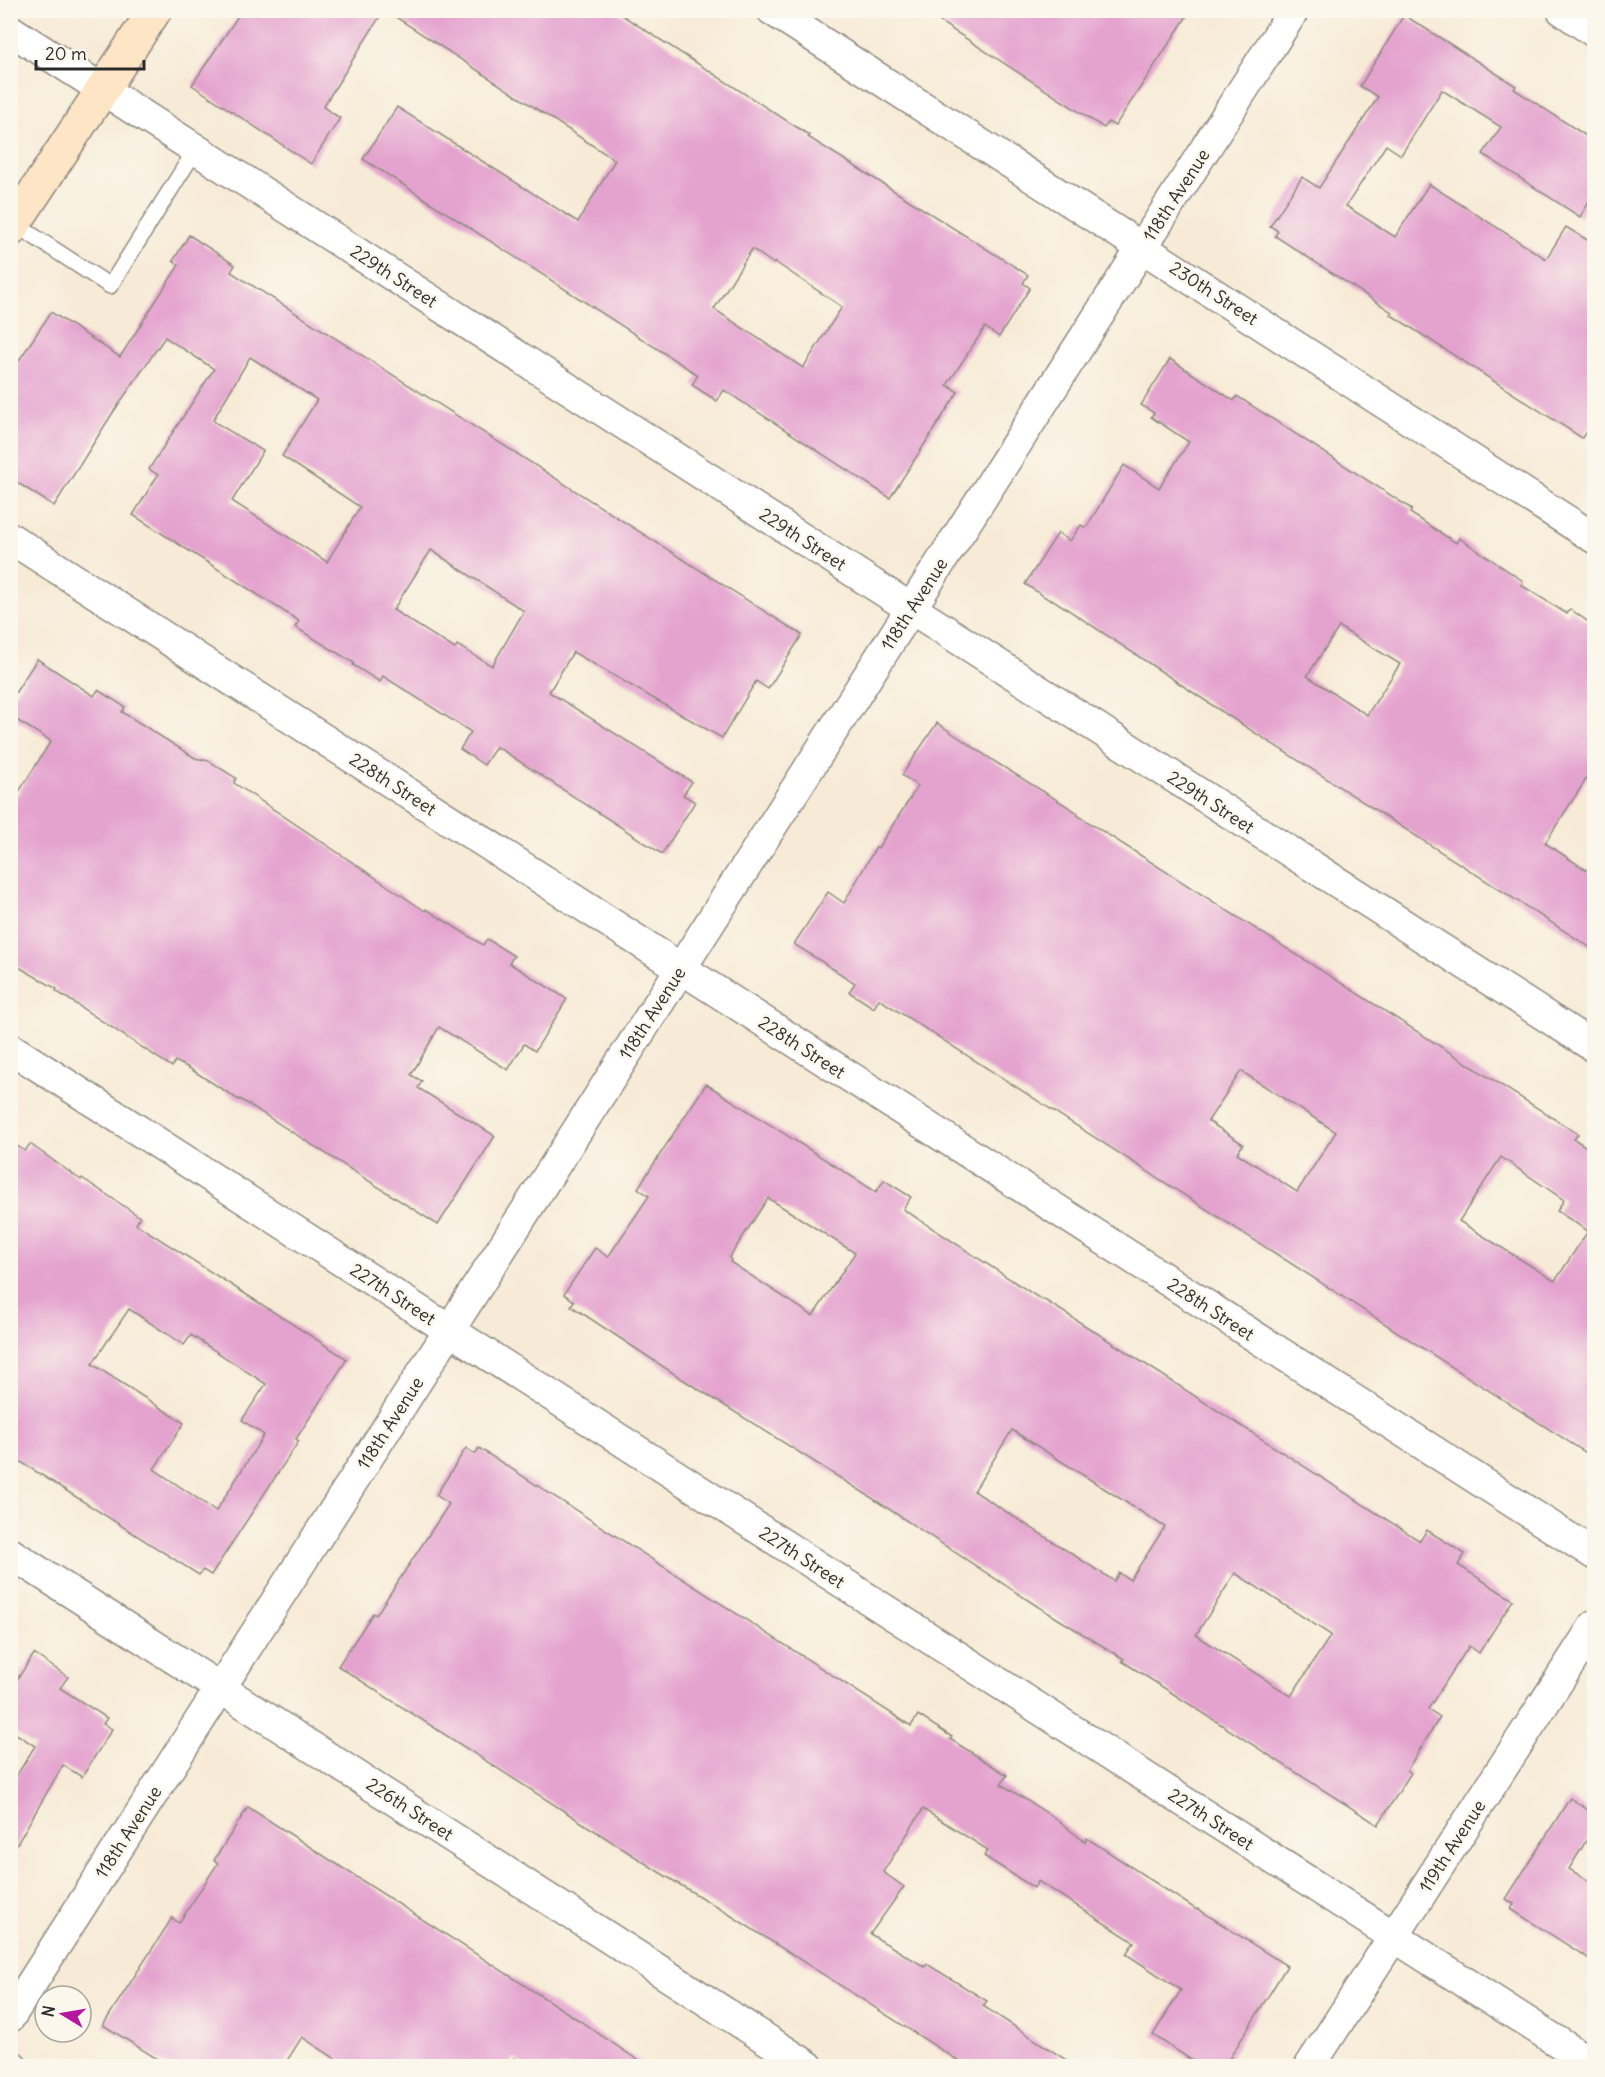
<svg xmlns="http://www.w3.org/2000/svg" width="1605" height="2077" font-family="Delius,sans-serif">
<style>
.building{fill:#e4a3cf;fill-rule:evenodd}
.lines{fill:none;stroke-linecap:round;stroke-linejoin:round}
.service-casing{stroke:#918b81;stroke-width:18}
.minor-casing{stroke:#918b81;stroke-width:33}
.secondary-casing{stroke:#918b81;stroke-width:36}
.service{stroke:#fff;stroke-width:15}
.minor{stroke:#fff;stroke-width:30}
.secondary{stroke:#fee5c5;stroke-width:33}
.labels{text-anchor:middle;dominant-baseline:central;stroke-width:5;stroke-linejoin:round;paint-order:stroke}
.street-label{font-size:18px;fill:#2b2b2b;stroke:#fbf7ec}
</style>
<rect width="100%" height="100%" fill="#fbf7ec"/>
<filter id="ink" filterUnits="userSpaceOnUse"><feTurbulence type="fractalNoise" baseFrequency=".0167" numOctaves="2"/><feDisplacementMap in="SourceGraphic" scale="12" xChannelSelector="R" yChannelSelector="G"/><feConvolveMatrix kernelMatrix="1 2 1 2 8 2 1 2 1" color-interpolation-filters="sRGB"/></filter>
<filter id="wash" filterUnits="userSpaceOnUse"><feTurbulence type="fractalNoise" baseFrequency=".008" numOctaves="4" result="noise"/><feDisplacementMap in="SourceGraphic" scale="24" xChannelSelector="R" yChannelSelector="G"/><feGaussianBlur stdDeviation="1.35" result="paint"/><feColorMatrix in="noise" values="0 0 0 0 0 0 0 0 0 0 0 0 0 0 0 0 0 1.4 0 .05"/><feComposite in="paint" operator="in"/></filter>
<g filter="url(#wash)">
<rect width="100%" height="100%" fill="#f7ebd7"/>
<g id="blocks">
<!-- building -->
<g class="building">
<path d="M242,10H384L323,107L340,118L311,164L192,85Z"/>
<path d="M385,10H614L809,135L808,137L848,162L1028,275L1023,283L1030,288L999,337L985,327L947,385L958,392L890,498L724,390L717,401L692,385L698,375L363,159L397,107L578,222L615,160ZM752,249L774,264L775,262L842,307L803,368L714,309Z"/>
<path d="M922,10H1191L1115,126L1108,122L1104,128Z"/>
<path d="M1404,15L1516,86L1514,89L1594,141V194L1580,217L1483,154L1501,127L1442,90L1401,155L1386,145L1346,206L1395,237L1429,184L1546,259L1566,227L1594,244V419L1582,438L1390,314L1392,312L1275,236L1278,231L1270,226L1302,177L1319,188L1378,97L1360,86Z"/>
<path d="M189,235L235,265L231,272L802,635L768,689L756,681L722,738L573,652L549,692L692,782L683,795L695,802L662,854L502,750L496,747L484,765L460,749L471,732L383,676L380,682L353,665L354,663L295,627L299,621L133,515L158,475L149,469L214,369L165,337L112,414L54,506L10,478V374L51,312L120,357L179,265L173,261ZM250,357L317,400L282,456L360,507L327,562L232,501L263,451L216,423L213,420ZM431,550L524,611L492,666L457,645L455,649L393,610Z"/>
<path d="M1170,359L1234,401L1237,396L1412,509L1410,513L1456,543L1459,538L1523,581L1521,585L1567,614L1570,609L1594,626V767L1545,843L1594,875V950L1221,711L1052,599L1051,601L1025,584L1058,533L1070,541L1081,525L1086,528L1124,465L1159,488L1189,442L1151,417L1154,413L1141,405ZM1339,627L1400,664L1367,715L1307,676Z"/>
<path d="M37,659L94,696L98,690L125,707L122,712L195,758L209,761L236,778L234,783L425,911L426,909L483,945L487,939L514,956L509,963L567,999L535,1051L524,1044L508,1070L439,1027L411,1075L422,1081L418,1088L495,1136L438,1225L240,1099L239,1100L189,1068L175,1061L172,1067L56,991L57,989L10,962V806L51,741L10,716V701Z"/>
<path d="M937,723L997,763L1078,813L1077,815L1578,1134L1574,1139L1594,1152V1458L879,999L874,1008L849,992L855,983L794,944L828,892L844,903L876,847L878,848L918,786L902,775ZM1241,1071L1336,1132L1297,1192L1237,1153L1243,1144L1208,1121ZM1501,1157L1564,1200L1557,1211L1588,1231L1555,1281L1459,1221Z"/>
<path d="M706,1084L876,1192L884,1180L911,1197L903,1209L1042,1300L1043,1299L1100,1335L1420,1541L1427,1530L1465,1554L1458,1565L1513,1600L1479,1653L1469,1646L1428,1709L1440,1717L1407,1770L1411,1773L1378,1825L1122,1661L1124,1659L1037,1606L872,1498L679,1377L571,1306L574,1301L564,1294L595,1248L608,1257L649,1196L638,1188ZM768,1198L855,1253L813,1316L730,1262L731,1260L729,1258ZM1012,1430L1165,1527L1130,1580L1119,1573L1114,1581L974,1491ZM1235,1573L1331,1635L1291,1696L1196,1635Z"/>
<path d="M10,1142L25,1151L30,1144L81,1180L82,1178L140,1217L136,1224L347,1359L296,1439L299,1441L211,1575L203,1570L199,1575L10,1455ZM129,1309L184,1345L191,1335L266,1384L242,1420L264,1435L216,1511L154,1469L184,1423L92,1364Z"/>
<path d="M466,1448L475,1454L479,1448L911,1726L918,1715L952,1737L950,1739L1007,1775L1001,1784L1055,1818L1085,1842L1087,1838L1197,1910L1198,1909L1287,1966L1224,2067H1202L1153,2035L1181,1990L1126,1954L1134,1942L1038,1881L1034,1888L984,1856L988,1850L923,1809L883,1872L904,1887L870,1934L925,1967L927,1964L987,2001L983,2006L1077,2067H968L727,1913L659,1872L338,1666L373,1613L376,1615L449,1504L436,1495Z"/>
<path d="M34,1654L68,1677L60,1688L107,1718L103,1724L112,1729L82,1777L63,1765L10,1856V1786L35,1746L10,1730V1690Z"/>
<path d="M1570,1798L1594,1814V1828L1569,1869L1594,1884V1962L1511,1909L1514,1904L1506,1899Z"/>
<path d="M248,1807L580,2021L648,2067H527L514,2058L509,2067H348L302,2037L283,2067H170L103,2025L172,1918L179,1923L218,1863L214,1860Z"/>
</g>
</g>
</g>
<g filter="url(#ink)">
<use href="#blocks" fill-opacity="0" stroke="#918b81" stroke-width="1.5"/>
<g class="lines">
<!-- service casing -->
<g class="service-casing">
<path id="service" d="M15,224L110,286L196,149"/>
</g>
<!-- minor casing -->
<g class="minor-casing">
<g id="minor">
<path d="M772,10L1594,538"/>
<path d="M1562,10L1594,32"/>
<path d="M10,30L1594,1047"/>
<path d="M10,538L1594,1554"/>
<path d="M10,1048L1594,2065"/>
<path d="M10,1553L808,2066"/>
<path d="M10,2017L1294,10"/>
<path d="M10,2066H12"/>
<path d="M1310,2066L1594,1626"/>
</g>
</g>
<!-- secondary casing -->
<g class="secondary-casing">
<path id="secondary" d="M10,230L155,10"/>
</g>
<!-- service -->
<use href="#service" class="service"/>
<!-- minor -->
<use href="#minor" class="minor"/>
<!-- secondary -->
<use href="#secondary" class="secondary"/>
</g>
</g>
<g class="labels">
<!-- street labels -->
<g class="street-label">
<text transform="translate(1176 195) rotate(-57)">118th Avenue</text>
<text transform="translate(394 276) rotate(33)">229th Street</text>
<text transform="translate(1214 293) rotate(33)">230th Street</text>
<text transform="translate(803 539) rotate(33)">229th Street</text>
<text transform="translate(914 604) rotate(-57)">118th Avenue</text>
<text transform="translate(393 784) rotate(33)">228th Street</text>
<text transform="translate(1211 802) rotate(33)">229th Street</text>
<text transform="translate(652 1013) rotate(-57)">118th Avenue</text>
<text transform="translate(802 1047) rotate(33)">228th Street</text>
<text transform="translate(393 1294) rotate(33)">227th Street</text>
<text transform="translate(1211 1309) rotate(33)">228th Street</text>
<text transform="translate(390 1423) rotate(-57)">118th Avenue</text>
<text transform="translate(802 1557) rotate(33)">227th Street</text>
<text transform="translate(410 1809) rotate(33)">226th Street</text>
<text transform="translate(1211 1819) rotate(33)">227th Street</text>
<text transform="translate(128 1832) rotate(-57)">118th Avenue</text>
<text transform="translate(1452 1846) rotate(-57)">119th Avenue</text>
</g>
</g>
<!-- margin -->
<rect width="1605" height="2077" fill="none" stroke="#fbf7ec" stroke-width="36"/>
<!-- north arrow -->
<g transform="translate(63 2014) rotate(281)"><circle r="28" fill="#fbf7ec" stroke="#a8a59f" stroke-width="1.5"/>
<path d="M0-4.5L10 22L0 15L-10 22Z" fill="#b5179e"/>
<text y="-9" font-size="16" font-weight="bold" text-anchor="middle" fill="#2b2b2b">N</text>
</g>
<!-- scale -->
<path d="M36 60v9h108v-9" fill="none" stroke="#2b2b2b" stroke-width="3"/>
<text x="45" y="60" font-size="18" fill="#2b2b2b" stroke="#fbf7ec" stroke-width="4.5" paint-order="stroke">20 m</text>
</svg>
